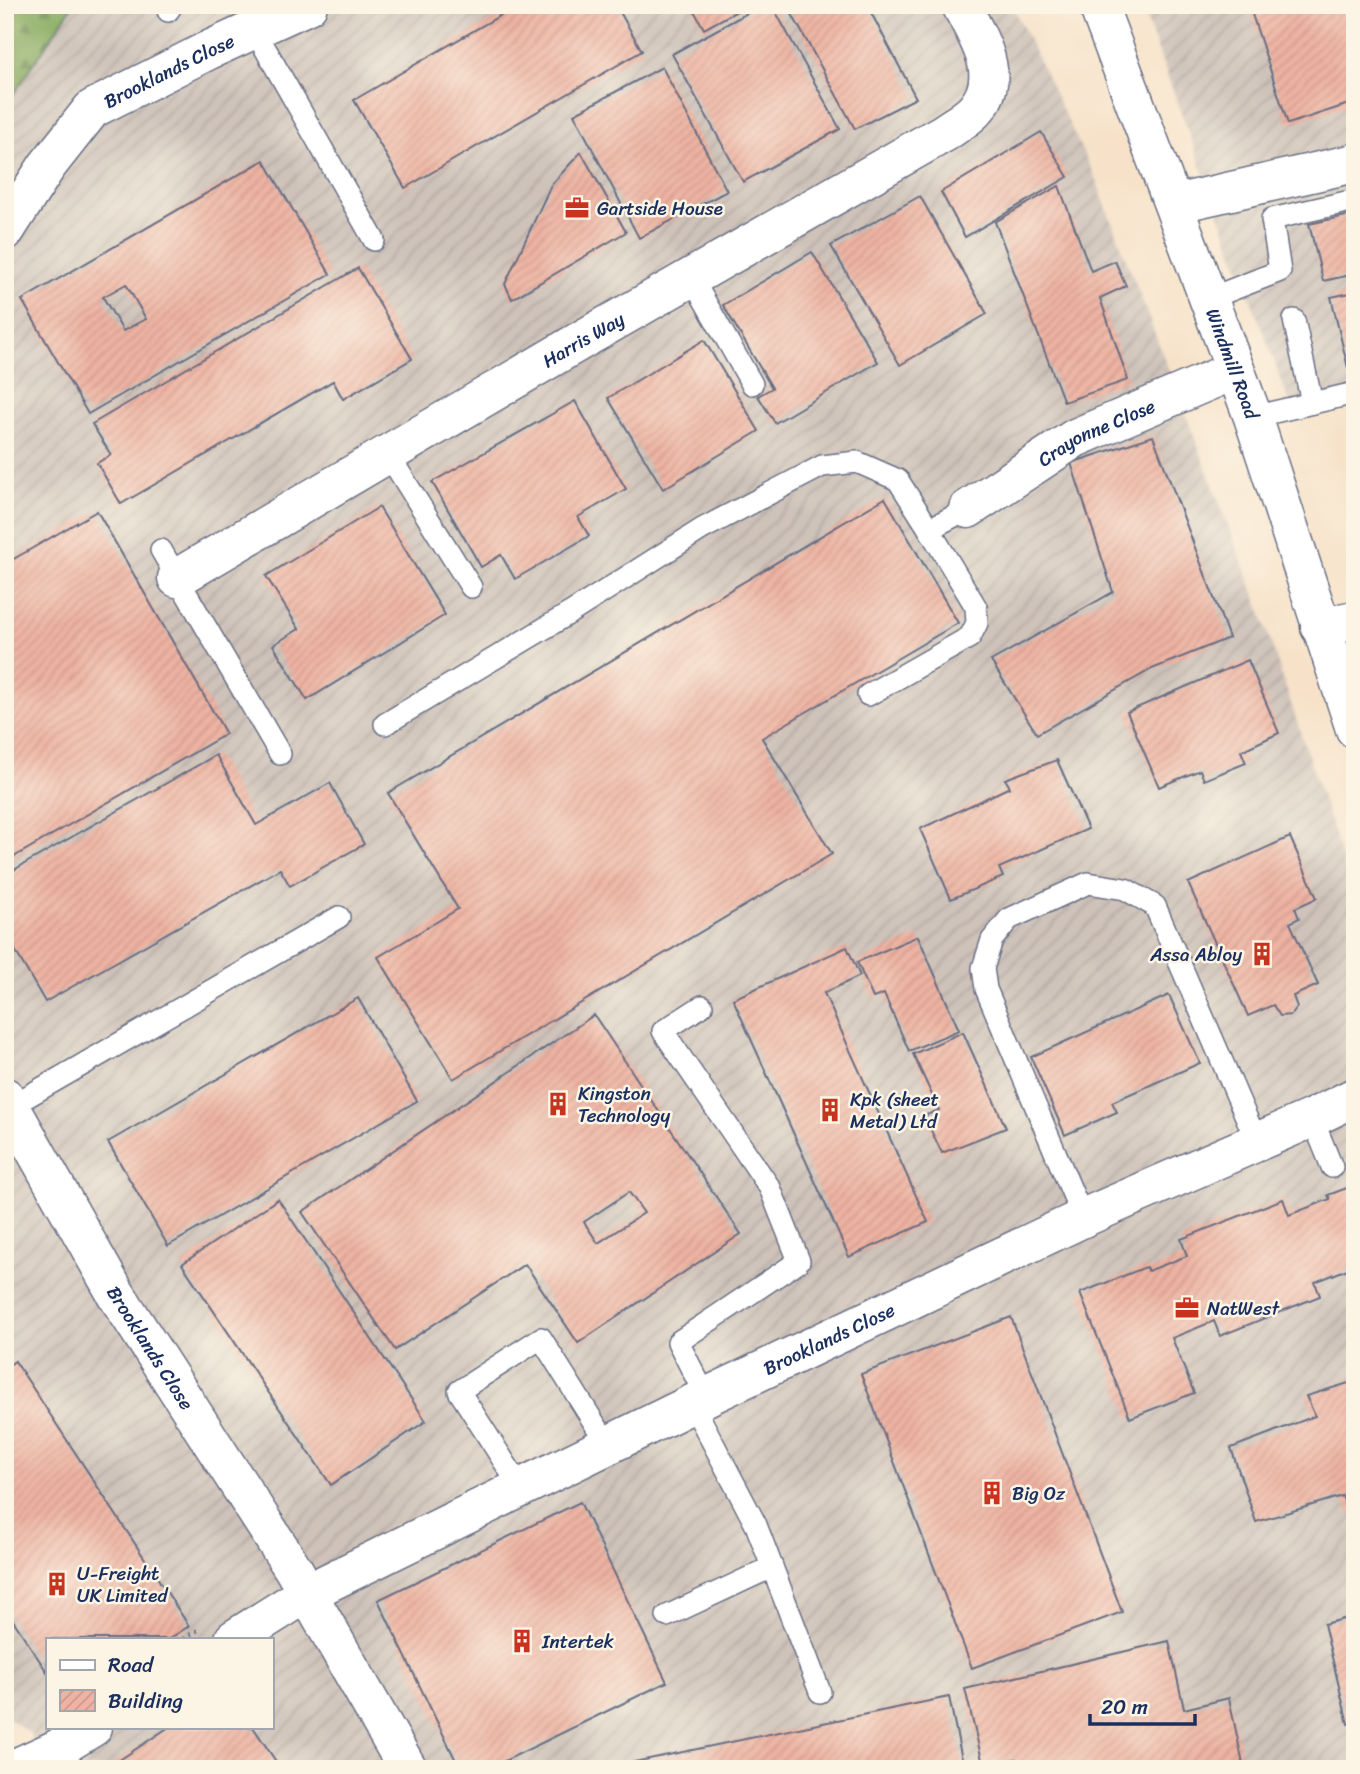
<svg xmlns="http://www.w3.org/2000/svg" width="1360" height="1774" font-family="Sriracha,sans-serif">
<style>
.industrial{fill:url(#industrial-furrows);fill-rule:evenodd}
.forest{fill:url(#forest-firs);stroke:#506c5e;stroke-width:2}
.building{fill:url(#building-hatch);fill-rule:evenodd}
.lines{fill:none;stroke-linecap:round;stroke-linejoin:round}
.lane-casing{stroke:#686e83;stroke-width:24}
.street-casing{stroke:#686e83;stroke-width:41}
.primary-casing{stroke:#686e83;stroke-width:41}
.path{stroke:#686e83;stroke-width:4.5;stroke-dasharray:2 5;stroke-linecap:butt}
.lane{stroke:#fff;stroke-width:21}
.street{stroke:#fff;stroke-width:38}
.primary{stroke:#fff;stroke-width:38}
.labels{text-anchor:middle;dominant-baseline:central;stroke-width:5;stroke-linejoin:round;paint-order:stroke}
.street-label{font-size:19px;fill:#1b2f5e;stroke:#fcf5e5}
.poi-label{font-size:19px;fill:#1b2f5e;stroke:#fcf5e5;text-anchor:start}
</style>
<defs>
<pattern id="industrial-furrows" width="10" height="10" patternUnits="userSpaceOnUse" patternTransform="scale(1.75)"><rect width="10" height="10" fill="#cec2b9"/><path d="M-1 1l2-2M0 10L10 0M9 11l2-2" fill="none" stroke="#b0a7a1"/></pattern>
<pattern id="forest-firs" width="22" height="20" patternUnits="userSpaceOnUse" patternTransform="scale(1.75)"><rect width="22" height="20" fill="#86aa5e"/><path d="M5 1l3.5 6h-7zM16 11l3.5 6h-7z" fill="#6d8b51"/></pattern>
<pattern id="building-hatch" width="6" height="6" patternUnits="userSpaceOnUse" patternTransform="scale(1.75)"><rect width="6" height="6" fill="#eeb3a2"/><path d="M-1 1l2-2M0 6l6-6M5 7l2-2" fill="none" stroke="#cc9a8e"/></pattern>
</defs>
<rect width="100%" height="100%" fill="#fcf5e5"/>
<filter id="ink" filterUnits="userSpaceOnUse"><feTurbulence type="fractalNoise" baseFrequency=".0143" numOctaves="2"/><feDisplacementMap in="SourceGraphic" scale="14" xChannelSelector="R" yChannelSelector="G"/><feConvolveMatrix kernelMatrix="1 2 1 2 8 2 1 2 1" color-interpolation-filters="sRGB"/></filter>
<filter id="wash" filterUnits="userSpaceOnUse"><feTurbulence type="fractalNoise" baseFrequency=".00686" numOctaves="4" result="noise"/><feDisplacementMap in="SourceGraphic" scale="28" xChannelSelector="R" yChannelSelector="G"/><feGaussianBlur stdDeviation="1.57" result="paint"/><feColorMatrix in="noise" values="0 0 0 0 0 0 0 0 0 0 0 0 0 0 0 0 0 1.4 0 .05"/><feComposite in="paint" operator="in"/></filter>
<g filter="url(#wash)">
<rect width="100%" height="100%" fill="#f7e2c9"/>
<!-- industrial -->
<g class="industrial">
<path d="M73,5H1012L1094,175L1259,606L1355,898V1767L36,1769L31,1734L5,1716V107ZM47,1639H271V1727H47Z"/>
<path d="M1141,5H1355V406L1296,420Z"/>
</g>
<!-- forest -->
<path class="forest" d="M12,5H73L5,107V16Z"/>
<g id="blocks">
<!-- building -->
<g class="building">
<path d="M518,5H616L642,51L405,188L354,100Z"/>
<path d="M691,5H748L704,29Z"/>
<path d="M762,5H772L840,129L743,182L672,54Z"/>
<path d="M787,5H867L916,98L855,129Z"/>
<path d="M1249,5H1355V102L1288,124Z"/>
<path d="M662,67L727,191L639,238L574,114Z"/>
<path d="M1041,132L1068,177L965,237L941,192Z"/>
<path d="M581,152L626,232L512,299L505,284L551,185Z"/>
<path d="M264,160L330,274L88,414L22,300ZM126,284L146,319L123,331L103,297Z"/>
<path d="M1059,186L1091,271L1115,261L1126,286L1100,298L1128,380L1064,402L995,222Z"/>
<path d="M920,196L987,314L900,365L831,246Z"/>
<path d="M1355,214V274L1323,281L1309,224Z"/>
<path d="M812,252L878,362L775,423L758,396L772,388L723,305Z"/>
<path d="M358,268L412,359L343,399L333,381L121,504L97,463L111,455L92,424Z"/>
<path d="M1355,292V366L1348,368L1331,297Z"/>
<path d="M704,340L759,431L663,489L608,398Z"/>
<path d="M575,401L626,489L578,517L589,536L515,579L501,555L481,567L432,482Z"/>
<path d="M1153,436L1229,638L1152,669L1037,734L991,661L1113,592L1071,463Z"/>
<path d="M885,498L958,623L762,738L832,854L453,1079L378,957L458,909L388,793Z"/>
<path d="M379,507L445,615L307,700L273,645L299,629L266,576Z"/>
<path d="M97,511L226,734L5,862V564Z"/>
<path d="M1248,660L1279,733L1241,751L1246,763L1204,780L1200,770L1159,787L1127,712Z"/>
<path d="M216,755L256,825L330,783L364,844L290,886L280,869L45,1002L5,933V875Z"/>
<path d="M1057,760L1088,829L999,868L1003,877L951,899L920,829L1010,787L1005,779Z"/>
<path d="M1290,837L1317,898L1295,908L1299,918L1290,923L1318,985L1293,996L1297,1007L1291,1015L1280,1016L1273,1005L1248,1016L1188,883Z"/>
<path d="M918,936L959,1030L909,1051L884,994L873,998L857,962Z"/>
<path d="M847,947L860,976L824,993L928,1222L849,1257L733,999Z"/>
<path d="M1169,995L1200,1063L1112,1102L1117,1112L1065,1135L1031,1057Z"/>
<path d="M358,998L417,1101L168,1246L108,1142Z"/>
<path d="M594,1015L741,1234L578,1343L525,1264L395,1350L302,1212ZM629,1192L644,1213L598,1243L584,1222Z"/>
<path d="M963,1032L1006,1128L942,1153L924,1116L939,1110L913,1054Z"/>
<path d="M1355,1185V1266L1315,1282L1320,1296L1220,1336L1214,1321L1172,1338L1194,1393L1130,1418L1080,1293L1146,1267L1148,1271L1187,1256L1181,1239L1283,1199L1289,1215L1330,1199L1328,1195Z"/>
<path d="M278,1199L426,1421L331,1485L182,1264Z"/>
<path d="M1011,1317L1122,1612L972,1668L861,1374Z"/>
<path d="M15,1361L189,1626L169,1639H47V1672L5,1608V1368Z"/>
<path d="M1355,1381V1515L1351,1516L1342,1496L1256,1522L1231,1448L1315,1416L1306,1396Z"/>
<path d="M580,1502L667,1682L488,1769H460L378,1600Z"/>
<path d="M1355,1616V1722L1348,1724L1324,1624Z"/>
<path d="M1169,1641L1184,1709L1229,1698L1244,1769H1018L1016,1759L983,1764L965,1689Z"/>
<path d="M949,1697L964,1769H621L620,1765Z"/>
<path d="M169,1727H253L281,1769H106Z"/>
</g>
</g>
</g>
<g filter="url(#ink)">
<use href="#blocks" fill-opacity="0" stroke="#686e83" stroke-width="2"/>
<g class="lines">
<!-- lane casing -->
<g class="lane-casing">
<g id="lane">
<path d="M168,11L172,5"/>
<path d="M254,29L374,240"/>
<path d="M691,277L752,384"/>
<path d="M1208,299L1280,271L1272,219L1355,200"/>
<path d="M1294,320L1312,403"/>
<path d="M1253,417L1355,393"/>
<path d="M388,454L471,587"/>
<path d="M161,550L280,754"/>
<path d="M868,695L970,637L977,623L976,607L929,529"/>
<path d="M385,724L570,613L702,529L822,466L857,462L898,480L929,529L968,509"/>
<path d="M702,1006L663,1031L770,1188L799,1261L678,1342L706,1397"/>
<path d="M11,1106L339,917"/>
<path d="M1312,1118L1332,1167"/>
<path d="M1083,1218L986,989L983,968L992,940L1009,919L1088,883L1125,889L1155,906L1257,1142"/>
<path d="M692,1403L756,1525L820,1692"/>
<path d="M521,1488L459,1391L541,1338L608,1445"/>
<path d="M667,1616L772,1567"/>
</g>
</g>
<!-- street casing -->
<g class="street-casing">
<g id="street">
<path d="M1174,204L1355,163"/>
<path id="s1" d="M5,231L47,166L92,109L209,50L308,5"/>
<path id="s2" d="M968,509L1075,438L1235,370"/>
<path id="s3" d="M177,578L585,338L944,133C954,126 967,119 975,110C1005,77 978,38 961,5"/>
<path d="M1320,627L1355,620"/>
<path id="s4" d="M5,1097L116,1294L294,1570L408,1769"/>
<path id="s5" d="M234,1639L307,1593L706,1397L1083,1218L1312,1118L1355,1097"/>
<path d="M57,1749L93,1727"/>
<path d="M13,1769L57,1749L38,1769"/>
</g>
</g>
<!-- primary casing -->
<g class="primary-casing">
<g id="primary">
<path id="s6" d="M1098,5L1253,417L1355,729"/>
</g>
</g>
<!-- path -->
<path class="path" d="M184,1639L198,1630"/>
<!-- lane -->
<use href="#lane" class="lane"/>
<!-- street -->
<use href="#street" class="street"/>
<!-- primary -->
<use href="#primary" class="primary"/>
</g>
</g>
<!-- icons -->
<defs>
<g id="office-bare" transform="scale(1.89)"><path d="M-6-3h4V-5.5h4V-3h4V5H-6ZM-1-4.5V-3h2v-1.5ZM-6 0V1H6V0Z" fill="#c8321e" stroke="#fcf5e5" stroke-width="2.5" paint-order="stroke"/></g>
<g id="building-bare" transform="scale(1.89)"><path d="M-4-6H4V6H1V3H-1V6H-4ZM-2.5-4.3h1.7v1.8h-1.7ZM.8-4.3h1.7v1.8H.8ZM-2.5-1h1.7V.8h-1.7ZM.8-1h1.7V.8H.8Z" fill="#c8321e" stroke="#fcf5e5" stroke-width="2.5" paint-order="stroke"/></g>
</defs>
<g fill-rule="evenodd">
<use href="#office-bare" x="577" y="208"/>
<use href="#building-bare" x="1262" y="954"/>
<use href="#building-bare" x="558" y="1104"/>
<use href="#building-bare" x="830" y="1110"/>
<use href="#office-bare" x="1187" y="1308"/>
<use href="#building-bare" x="992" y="1493"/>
<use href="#building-bare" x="57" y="1584"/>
<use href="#building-bare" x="522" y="1641"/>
</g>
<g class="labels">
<!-- street labels -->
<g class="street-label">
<text stroke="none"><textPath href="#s1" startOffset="236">Brooklands Close</textPath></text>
<text stroke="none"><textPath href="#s3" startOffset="471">Harris Way</textPath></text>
<text stroke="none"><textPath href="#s6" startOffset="383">Windmill Road</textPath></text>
<text stroke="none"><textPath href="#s2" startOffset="150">Crayonne Close</textPath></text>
<text stroke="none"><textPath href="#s5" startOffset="667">Brooklands Close</textPath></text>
<text stroke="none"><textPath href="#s4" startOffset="290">Brooklands Close</textPath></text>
</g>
<!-- poi labels -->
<g class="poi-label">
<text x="597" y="208">Gartside House</text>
<text x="1242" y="954" text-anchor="end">Assa Abloy</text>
<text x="578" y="1093">Kingston<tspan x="578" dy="22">Technology</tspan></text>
<text x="850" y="1099">Kpk (sheet<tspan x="850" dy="22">Metal) Ltd</tspan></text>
<text x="1207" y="1308">NatWest</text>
<text x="1012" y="1493">Big Oz</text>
<text x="77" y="1573">U-Freight<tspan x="77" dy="22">UK Limited</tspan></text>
<text x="542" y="1641">Intertek</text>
</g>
</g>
<!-- margin -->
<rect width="1360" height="1774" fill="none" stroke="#fcf5e5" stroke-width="28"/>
<!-- legend -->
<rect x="46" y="1638" width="228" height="91" fill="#fcf5e5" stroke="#a2a6af" stroke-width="2"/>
<rect x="60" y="1660" width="35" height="10" fill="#ffffff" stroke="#a2a6af" stroke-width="2"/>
<text x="108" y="1672" font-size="21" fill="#1b2f5e">Road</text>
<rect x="60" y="1690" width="35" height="21" fill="url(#building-hatch)" stroke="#a2a6af" stroke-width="2"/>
<text x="108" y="1708" font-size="21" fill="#1b2f5e">Building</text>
<!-- scale -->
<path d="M1090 1714v10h105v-10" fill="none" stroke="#1b2f5e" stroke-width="3.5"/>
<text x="1101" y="1714" font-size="21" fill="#1b2f5e" stroke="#fcf5e5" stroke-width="5" paint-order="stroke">20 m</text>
</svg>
